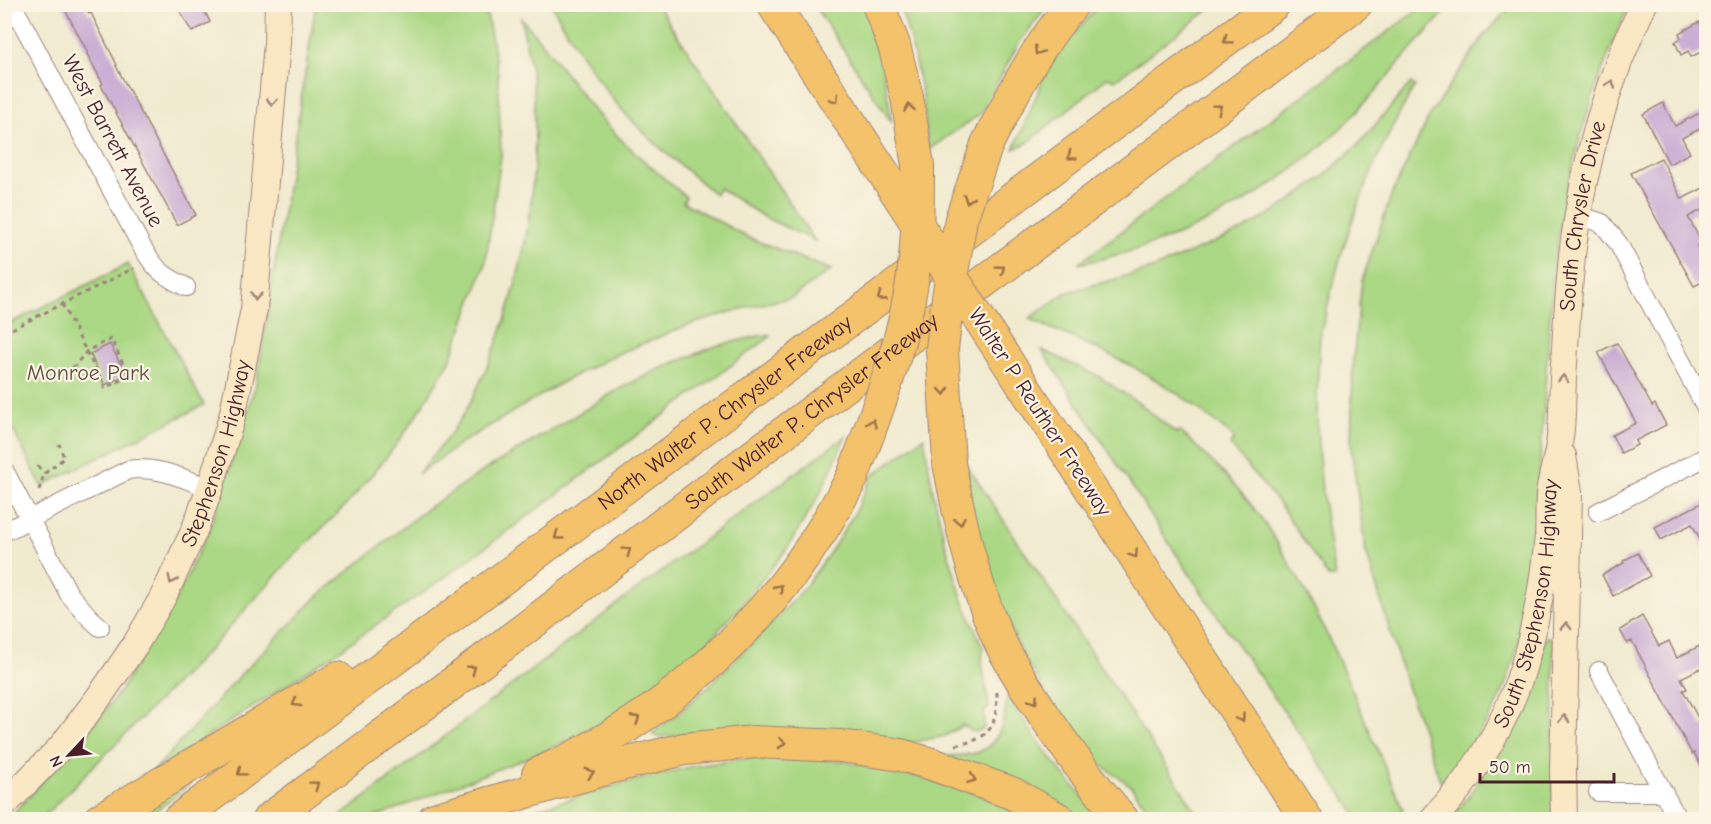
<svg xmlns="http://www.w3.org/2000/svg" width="1711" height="824" viewBox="0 0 1711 824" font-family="'Comic Neue',sans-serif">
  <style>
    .green { fill: #abd884; stroke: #7a7c58; stroke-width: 1.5 }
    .building { fill: #c9add4 }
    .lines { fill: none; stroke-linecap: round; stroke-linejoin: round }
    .minor-casing { stroke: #9d847d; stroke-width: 20 }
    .secondary-casing { stroke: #9d847d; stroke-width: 28 }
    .motorway-casing { stroke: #9d847d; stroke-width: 34 }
    .path { stroke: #9d847d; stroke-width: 3; stroke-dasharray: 4.5 4.5; stroke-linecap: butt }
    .minor { stroke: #fff; stroke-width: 18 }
    .secondary { stroke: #fae7c3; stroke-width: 26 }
    .motorway { stroke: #f3c26a; stroke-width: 32 }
    .motorway-bridge-casing { stroke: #9d847d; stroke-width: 34; stroke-linecap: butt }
    .motorway-bridge { stroke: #f3c26a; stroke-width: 32 }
    .oneway { stroke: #9e704a }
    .oneway2 { stroke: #a28377 }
    .labels { text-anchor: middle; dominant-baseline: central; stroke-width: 4.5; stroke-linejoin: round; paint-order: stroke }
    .street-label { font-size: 22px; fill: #4a1f2b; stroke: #fcf5e5 }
    .park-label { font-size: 22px; fill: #624d41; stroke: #fcf5e5 }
  </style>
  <rect width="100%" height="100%" fill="#fcf5e5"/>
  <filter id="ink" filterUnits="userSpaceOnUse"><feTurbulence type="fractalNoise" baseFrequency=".0167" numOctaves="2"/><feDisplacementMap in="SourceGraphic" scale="12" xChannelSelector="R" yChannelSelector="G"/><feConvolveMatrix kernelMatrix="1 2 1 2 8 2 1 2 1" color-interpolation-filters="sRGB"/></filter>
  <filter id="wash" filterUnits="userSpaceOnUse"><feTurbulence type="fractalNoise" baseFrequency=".008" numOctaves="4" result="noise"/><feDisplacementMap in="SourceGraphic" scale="24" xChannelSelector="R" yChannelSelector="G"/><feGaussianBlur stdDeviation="1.35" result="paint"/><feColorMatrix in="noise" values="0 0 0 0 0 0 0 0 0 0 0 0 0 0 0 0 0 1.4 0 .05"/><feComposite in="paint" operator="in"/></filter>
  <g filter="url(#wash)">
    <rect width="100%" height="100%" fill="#f0eacf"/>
    <path class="green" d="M316,5h169l13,68 3,83 -16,109 -35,96 -33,54 -27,38 -41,49 -63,62 -77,86 -168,169 -34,1 72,-77 41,-52 59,-98 32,-68 45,-141z
      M552,5h105l158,236 -51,-24 -45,-29 -4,6c-37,-31 -77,-62 -107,-101 -21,-27 -40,-58 -56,-88z
      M814,5h51c13,38 21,77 27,118z
      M900,5h148l-29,38 -39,71 -52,36 -5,-52 -12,-55z
      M1099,5h116l-100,75 -7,-3 -81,66 -13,6 32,-77 14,-22z
      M1424,5h28c-39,39 -72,84 -110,122 -72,71 -165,118 -264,137z
      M1512,5h117c-37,83 -66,174 -75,265 -7,73 -10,146 -16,218 -5,71 -9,139 -36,205 -14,33 -39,62 -61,90l-37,-106 -38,-125 -15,-104 2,-88 9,-79 29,-85 40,-83 52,-76z
      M521,18c31,34 55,74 87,108 24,26 51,48 78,71l-3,5 64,35 84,33 -40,28 -44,9 -61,19 -71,29 -54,28 -95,57 -48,34c15,-20 35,-40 47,-62 52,-95 75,-205 69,-313 -1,-27 -8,-54 -13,-81z
      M1411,83l4,3c-39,66 -67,136 -85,210 -3,14 -7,27 -10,40 -1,12 -1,25 -2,37 -4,69 5,136 17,204h-7l-48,-72 -50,-60 5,-7c-15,-12 -31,-25 -47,-37 -48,-35 -104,-59 -159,-82l36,-26 90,-25 90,-39 40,-24 39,-29 34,-31z
      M128,264l76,141 -162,81 -37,-71v-89z
      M763,335l8,1 -327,242 -110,76 -181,118 93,-103 73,-74 106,-85 63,-42 133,-80 45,-22 50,-20z
      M1042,350l56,26 42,28 36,29 4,-2c28,27 59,55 81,87 61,89 99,193 142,291l-9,10h-35l-145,-208z
      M846,436l-26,58 -34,56 -40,50 -39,43 -35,29 -61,45 -64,33 -177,69h-33l291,-223z
      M924,437l9,55 13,54 16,52 21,50 -1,14 7,46 -5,3v17c-10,6 -13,4 -21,-3l-18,11 -42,8 -216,-10 -29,3 -7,-3 25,-19 36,-32 64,-64 29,-32 26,-36 22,-35 19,-40z
      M961,456l240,363h-45l-26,-34 -39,-27 -65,-96 -29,-63 -19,-59z
      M1546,637l8,1 -1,181 -101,1 -1,-2c46,-54 76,-113 95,-181z
      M1007,694c28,46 60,87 96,125h-19l-22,-14 -122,-49c12,-1 30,1 41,-5 21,-10 25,-36 26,-57z
      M771,755l72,6 76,16 62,18 50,25h-531l120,-36 73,-18z
      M191,784l-46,35 -19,1 33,-22z"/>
    <g id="blocks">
      <path class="building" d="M62,4h22l5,10 2,-1 26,52 -1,1 80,149 -19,10 -76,-140 2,-1 -16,-30 1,-1z
        M192,4h9l9,18 -18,10 -12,-21z
        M1699,22l8,15v12l-16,8 -3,-6 -7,4 -6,-13 6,-4 -2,-5z
        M1663,103l12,23 32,-17v16l-25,13 8,15 -21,11 -26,-50z
        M1661,158l21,41 25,-13v21l-19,10 14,26 -5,3 10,19v15l-13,6 -63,-113z
        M1617,343l35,63 3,-2 11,21 -31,16 2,4 -16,8 -9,-18 24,-12 -38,-71z
        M110,344l16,31 -21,10 -15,-31z
        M1707,500v52l-15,-28 -31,16 -6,-13z
        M1638,553l12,23 -37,20 -11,-21 22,-12 -1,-2z
        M1642,616l17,30 10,-5 8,17 30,-16v23l-26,13 6,11 -4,1 20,37 4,-2v52l-13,-24 -2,1 -60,-113 -5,2 -7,-13z"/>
    </g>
  </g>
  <g filter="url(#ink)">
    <use href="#blocks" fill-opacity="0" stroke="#9d847d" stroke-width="1.5"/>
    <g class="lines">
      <defs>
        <path id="minor" d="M12,4l130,243c14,23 20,28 44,40
          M1578,215l24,8 16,20 88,165
          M4,470l65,124 21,24 10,9
          M1598,512l108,-55
          M4,532l124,-62c28,-5 56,9 82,18
          M1599,671l79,149
          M1598,792h66"/>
        <g id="secondary">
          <path d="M1563,456l6,36 -6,278 1,50"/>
          <path id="s1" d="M4,805l58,-59 40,-53 33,-48 28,-48 31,-66 16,-43 22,-71 22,-108 23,-266 1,-39"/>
          <path id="s2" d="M1432,820c81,-85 104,-170 116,-284 1,-13 0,-27 1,-41 2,-19 9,-38 11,-58 3,-19 2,-39 3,-58 3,-44 5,-88 10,-132 11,-84 34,-167 71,-243"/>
        </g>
        <g id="motorway">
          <path d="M773,4l30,46"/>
          <path d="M878,4l16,41 13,52 11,69"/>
          <path d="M987,144c25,-49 50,-98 86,-140"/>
          <path d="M949,463c11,58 23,114 46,168 10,24 24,46 38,67 27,43 57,83 90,122"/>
          <path d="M1102,506l205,314"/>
          <path d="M538,774c44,-20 91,-46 130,-76 59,-45 115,-104 154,-168 11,-17 20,-35 30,-52"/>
          <path d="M434,819l182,-53 68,-17 70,-7 87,4 60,9 31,9 82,30 46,26"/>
          <path d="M99,820l239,-142"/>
          <path id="s3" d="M178,820l1096,-816"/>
          <path id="s4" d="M268,820l193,-143 477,-361 418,-312"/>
        </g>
      </defs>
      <use href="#minor" class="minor-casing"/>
      <use href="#secondary" class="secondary-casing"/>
      <use href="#motorway" class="motorway-casing"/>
      <path class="path" d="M62,304l43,84 24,-12 -18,-37 -24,12 -16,19
        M4,333l130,-65
        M37,466l8,7
        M39,490l5,-16 20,-16 -5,-14
        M956,745c37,-6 41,-21 41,-56"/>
      <use href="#minor" class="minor"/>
      <use href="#secondary" class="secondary"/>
      <use href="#motorway" class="motorway"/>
      <defs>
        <path id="motorway-bridge" d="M803,50l299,456
          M949,463l-7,-114 6,-52 13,-78 26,-75
          M852,478c22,-59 45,-118 57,-179 9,-44 9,-89 9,-133"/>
      </defs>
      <use href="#motorway-bridge" class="motorway-bridge-casing"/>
      <use href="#motorway-bridge" class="motorway-bridge"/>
    </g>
    <defs><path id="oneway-chevron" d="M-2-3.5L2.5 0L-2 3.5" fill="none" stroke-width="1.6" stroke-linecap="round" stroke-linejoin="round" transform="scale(1.5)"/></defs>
    <g class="oneway">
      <use href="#oneway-chevron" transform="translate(1227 40) rotate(143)"/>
      <use href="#oneway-chevron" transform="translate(1038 51) rotate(123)"/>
      <use href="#oneway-chevron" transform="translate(835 99) rotate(57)"/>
      <use href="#oneway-chevron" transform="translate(909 108) rotate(-99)"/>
      <use href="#oneway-chevron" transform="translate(1218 108) rotate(-37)"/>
      <use href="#oneway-chevron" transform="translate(1071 156) rotate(143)"/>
      <use href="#oneway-chevron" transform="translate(968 199) rotate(109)"/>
      <use href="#oneway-chevron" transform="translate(1001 269) rotate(-37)"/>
      <use href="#oneway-chevron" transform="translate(881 297) rotate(144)"/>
      <use href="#oneway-chevron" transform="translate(944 391) rotate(87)"/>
      <use href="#oneway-chevron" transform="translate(872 423) rotate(-70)"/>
      <use href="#oneway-chevron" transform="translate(960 521) rotate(79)"/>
      <use href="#oneway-chevron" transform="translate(558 536) rotate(144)"/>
      <use href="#oneway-chevron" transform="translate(627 551) rotate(-37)"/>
      <use href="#oneway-chevron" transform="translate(1134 554) rotate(57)"/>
      <use href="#oneway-chevron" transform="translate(779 588) rotate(-51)"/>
      <use href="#oneway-chevron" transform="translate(472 669) rotate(-37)"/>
      <use href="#oneway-chevron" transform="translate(1034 700) rotate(57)"/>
      <use href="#oneway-chevron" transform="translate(296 703) rotate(150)"/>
      <use href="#oneway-chevron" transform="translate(1241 718) rotate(57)"/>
      <use href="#oneway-chevron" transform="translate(636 719) rotate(-33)"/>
      <use href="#oneway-chevron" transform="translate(782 743) rotate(3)"/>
      <use href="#oneway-chevron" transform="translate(241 772) rotate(143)"/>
      <use href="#oneway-chevron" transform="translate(590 773) rotate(-16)"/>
      <use href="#oneway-chevron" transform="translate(972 779) rotate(20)"/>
      <use href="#oneway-chevron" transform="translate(315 785) rotate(-37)"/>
    </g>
    <g class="oneway2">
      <use href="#oneway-chevron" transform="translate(1611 84) rotate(-70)"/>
      <use href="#oneway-chevron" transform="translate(272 102) rotate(95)"/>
      <use href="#oneway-chevron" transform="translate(256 296) rotate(95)"/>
      <use href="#oneway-chevron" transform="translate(1563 379) rotate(-87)"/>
      <use href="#oneway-chevron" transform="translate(172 580) rotate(116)"/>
      <use href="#oneway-chevron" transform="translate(1566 626) rotate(-89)"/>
      <use href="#oneway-chevron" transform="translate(1564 719) rotate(-89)"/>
    </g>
  </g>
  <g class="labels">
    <g class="street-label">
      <text transform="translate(113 141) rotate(62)">West Barrett Avenue</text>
      <text stroke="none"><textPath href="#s2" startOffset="636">South Chrysler Drive</textPath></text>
      <text stroke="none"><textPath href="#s4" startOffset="680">South Walter P. Chrysler Freeway</textPath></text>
      <text stroke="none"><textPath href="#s3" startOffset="682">North Walter P. Chrysler Freeway</textPath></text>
      <text transform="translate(1040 412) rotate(57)">Walter P Reuther Freeway</text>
      <text stroke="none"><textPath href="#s1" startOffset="417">Stephenson Highway</textPath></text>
      <text stroke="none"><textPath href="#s2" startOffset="243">South Stephenson Highway</textPath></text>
    </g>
    <g class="park-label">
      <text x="88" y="373">Monroe Park</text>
    </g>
  </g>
  <rect width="1711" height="824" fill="none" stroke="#fcf5e5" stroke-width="24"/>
  <g transform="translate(69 755) rotate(244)" stroke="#fcf5e5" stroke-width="4.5" paint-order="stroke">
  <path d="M0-4.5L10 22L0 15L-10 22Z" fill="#4a1f2b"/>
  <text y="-9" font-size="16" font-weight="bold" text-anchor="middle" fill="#4a1f2b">N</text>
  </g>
  <path d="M1480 773v9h134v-9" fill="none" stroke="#4a1f2b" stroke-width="3"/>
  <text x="1489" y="773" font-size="18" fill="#4a1f2b" stroke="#fcf5e5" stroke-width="4.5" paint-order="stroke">50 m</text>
</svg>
